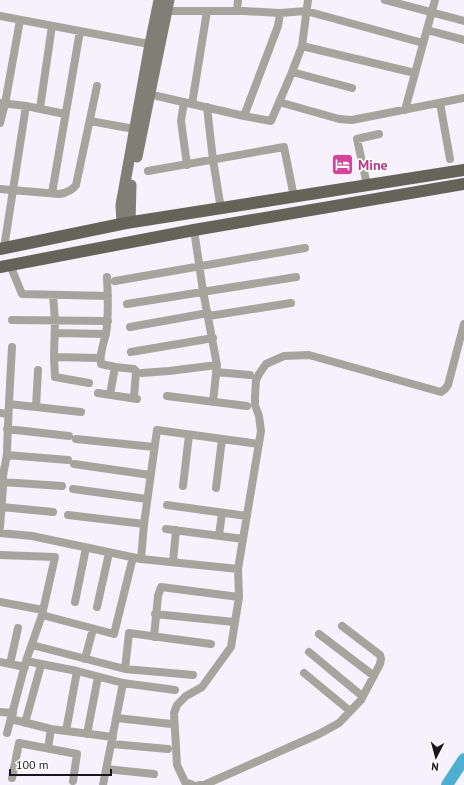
<svg xmlns="http://www.w3.org/2000/svg" width="464" height="785" viewBox="0 0 464 785" font-family="'PT Sans',sans-serif">
  <style>
    .lines { fill: none; stroke-linecap: round; stroke-linejoin: round }
    .river { stroke: #4db0d0; stroke-width: 12 }
    .street { stroke: #a5a59e; stroke-width: 8 }
    .secondary { stroke: #7f7f75; stroke-width: 11 }
    .primary { stroke: #646459; stroke-width: 12 }
    .labels { text-anchor: middle; dominant-baseline: central; stroke-width: 3.5; stroke-linejoin: round; paint-order: stroke }
    .hotel-label { font-size: 14px; font-weight: bold; fill: #b23c85; stroke: #fff; text-anchor: start }
  </style>
  <rect width="100%" height="100%" fill="#f6f1fd"/>
  <g class="lines">
    <path class="river" d="M447,785l17,-26"/>
    <path class="street" d="M385,0l79,21
      M168,11h75l37,2 26,-2 117,32
      M237,11l1,-11
      M0,16l154,29
      M427,30l37,10
      M302,46l113,27
      M292,72l60,16
      M157,96l87,20 27,5 21,-49 10,-26 6,-46
      M184,102l-3,19 6,44
      M279,102l60,17 13,1 112,-22
      M1,103l25,3 39,8
      M440,103l10,56
      M192,104l15,-93
      M207,107l6,53 8,49
      M40,108l12,-82
      M405,110l30,-110
      M244,116l34,-90 2,-13
      M90,121l44,8
      M0,123l5,-19 15,-84
      M148,171l136,-24 10,50
      M367,185l-10,-46 22,-5
      M0,189l59,5c7,-1 13,-3 17,-9l21,-99
      M52,193l28,-162
      M194,230l9,61 14,74 -4,37
      M4,248l22,-142
      M10,265l12,29 86,2
      M107,277c1,19 2,38 -1,56 -2,11 -7,20 -5,31l14,3 -5,28
      M115,281l190,-33
      M53,295l2,26 -1,36 1,20 34,6
      M127,304l169,-27
      M209,316l82,-13
      M12,320l96,1
      M130,327l78,-14
      M55,333l51,1
      M131,352l82,-14
      M54,357l46,1
      M115,367l19,2 2,2 -2,27
      M216,372l34,3
      M142,373l27,-2 48,-6
      M98,393l39,6
      M167,396l80,10
      M9,404l72,8
      M36,407l2,-37
      M0,413l8,1
      M7,429l62,7
      M76,439l78,8
      M7,455l61,5
      M74,464l76,11
      M2,482l60,4
      M183,486l6,-51
      M216,488l6,-49
      M73,489l74,10
      M167,505l80,11
      M2,507l51,5
      M68,515l76,9
      M0,527l3,-40c-2,-11 3,-22 4,-34 1,-35 3,-70 5,-106
      M166,529l77,10
      M0,533l32,3 109,23 97,10
      M219,536l3,-23
      M0,555l55,2 -13,58 -16,46 -19,72
      M141,559l3,-35 13,-94 102,14
      M173,562l3,-32
      M0,602l43,8
      M75,602l11,-54
      M97,607l12,-54
      M155,614l79,8
      M42,615l72,19 19,-77
      M319,634l55,42
      M154,637l4,-41 3,-9 78,10
      M32,645l93,24 68,6
      M309,652l53,44
      M85,659l8,-30
      M26,661l51,10 46,12 52,7
      M0,662l25,5
      M10,664l8,-36
      M125,669l4,-36 82,11
      M304,673l46,38
      M0,712l13,1
      M117,718l54,6
      M11,719l40,10 62,8
      M25,723l16,-58
      M66,731l11,-60
      M87,734l11,-57
      M112,744l56,5
      M48,748l3,-19
      M106,769l48,5
      M12,778l7,-35 58,11 -4,27
      M103,785l20,-102
      M193,785l-8,-3 -8,-17 -3,-52 3,-8 9,-9 16,-9 29,-40 8,-50 -1,-28 23,-138 -2,-15 -4,-11v-9l1,-16 3,-6 7,-10 18,-8 25,-1 132,37 4,-3 3,-4 16,-61
      M199,785h5l115,-51 20,-11 22,-23 19,-36 1,-5 -1,-4 -38,-29"/>
    <path class="secondary" d="M137,157l32,-157
      M130,222l1,-37
      M122,224l-1,-19 29,-161 9,-44"/>
    <path class="primary" d="M0,249l126,-26 338,-53
      M0,267l194,-37 270,-46"/>
  </g>
  <defs>
    <symbol id="hotel-square" viewBox="-11 -11 22 22"><rect x="-9" y="-9" width="18" height="18" rx="4" fill="#d1479c" stroke="#fff"/><path d="M-6-4.5h1.5V1H6V5H4.5V3h-9V5H-6ZM-4 0a1.8 1.8 0 1 1 3.6 0ZM.5 0V-2.5h3Q6-2.5 6 0Z" fill="#fff"/></symbol>
  </defs>
  <g fill-rule="evenodd">
    <use href="#hotel-square" x="330" y="152" width="25" height="25"/>
  </g>
  <g class="labels">
    <g class="hotel-label">
      <text x="358" y="165">Mine</text>
    </g>
  </g>
  <g transform="translate(436 757) rotate(186)" stroke="#ffffff" stroke-width="3" paint-order="stroke">
  <path d="M0-3L7 15L0 10L-7 15Z" fill="#18161b"/>
  <text y="-6" font-size="11" font-weight="bold" text-anchor="middle" fill="#18161b">N</text>
  </g>
  <path d="M10 769v6h101v-6" fill="none" stroke="#18161b" stroke-width="2"/>
  <text x="16" y="769" font-size="12" fill="#18161b" stroke="#ffffff" stroke-width="3" paint-order="stroke">100 m</text>
</svg>
